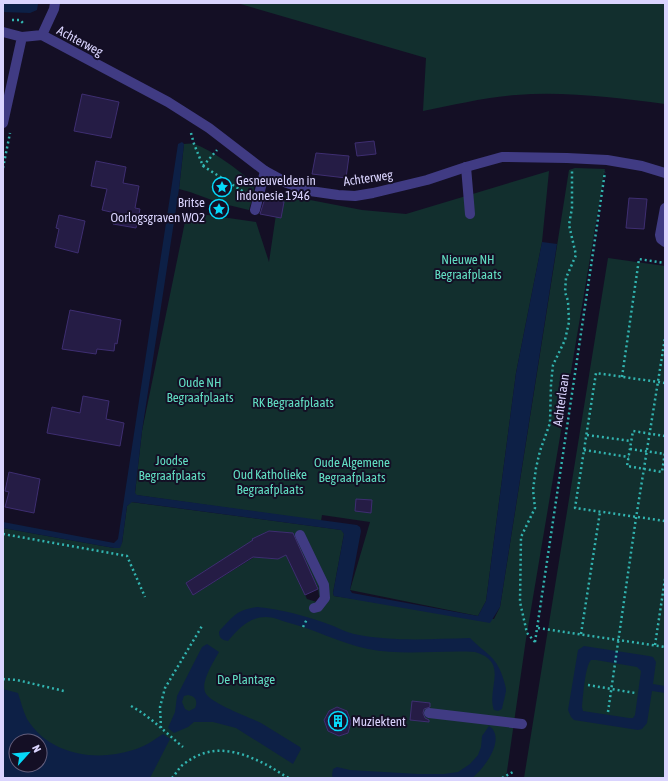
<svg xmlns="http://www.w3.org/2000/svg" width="668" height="781" viewBox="0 0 668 781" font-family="'Asap Condensed',sans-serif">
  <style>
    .green { fill: #122f2e; fill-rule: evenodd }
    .water { fill: #0d2046; fill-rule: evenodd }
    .building { fill: #251c45; stroke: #3e2e71 }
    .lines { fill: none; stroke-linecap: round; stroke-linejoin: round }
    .path { stroke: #32b4b0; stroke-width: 2.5; stroke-dasharray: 2 3; stroke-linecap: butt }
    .service { stroke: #403b83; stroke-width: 10 }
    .minor { stroke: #403b83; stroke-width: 10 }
    .labels { text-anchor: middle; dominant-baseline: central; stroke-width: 4; stroke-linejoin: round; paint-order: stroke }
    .street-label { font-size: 13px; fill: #dad4fe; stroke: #140f25 }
    .poi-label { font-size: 13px; fill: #dad4fe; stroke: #140f25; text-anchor: start }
    .park-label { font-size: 13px; fill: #61ddc2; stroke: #140f25 }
  </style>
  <rect width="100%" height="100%" fill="#140f25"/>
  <path class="green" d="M237,3h428v101c-49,-6 -99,-13 -149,-9 -31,2 -62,10 -93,16l3,-53z
    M184,144c3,0 7,-1 10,0 18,6 45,26 59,39 3,7 -2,19 -4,27l-29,-7 -30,-11 -11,-3z
    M575,168l30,1 -79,470 -20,139h-503v-250l111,20 8,-5 5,-37 4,-4 211,28 2,4 -11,59 1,3 160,23 6,-12 69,-437zM268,531l24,2 26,55 2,15 -13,-4 -21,-44 -9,4 -13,-1 -3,-5 -68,42 -7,-12zM16,741h24v24h-24z
    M549,171l-7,71 -26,131 -30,228 -8,15 -128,-26 20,-68 -48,-7 -1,6 -185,-26 -1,-2 7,-62 45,-219 69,10 13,40 10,-68 83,16 44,4z
    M608,258l57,8v512h-141z"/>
  <path class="water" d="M3,3h1l34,1 -1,6 -7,3 -27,-1z
    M182,142l2,2 -5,45 -37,242 -7,62 2,2 220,30 3,2 1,4 -11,59 2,3 126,23 8,-15 30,-228 26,-131 15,2 -57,363 -10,16 -156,-27 -1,-3 11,-59 -3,-4 -209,-28 -5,4 -5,37 -2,5h-6l-111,-20v-6l111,21 4,-4 60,-395z
    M257,607c24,2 49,9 71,17 9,3 17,8 26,10 39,8 77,5 116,4 17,17 27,18 34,43 1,4 2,6 2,10 -1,6 -3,12 -4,18l-4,2 -4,-1c-8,-21 16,-48 -19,-58 -36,-2 -71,4 -107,-3 -28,-6 -54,-20 -82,-27 -6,-2 -13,-5 -20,-5 -17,0 -28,12 -38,24 -5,-1 -9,-2 -9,-9l1,-2c15,-15 16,-20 37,-23z
    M207,644l12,8c-5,9 -18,29 -14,40 4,11 44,25 56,31 13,8 26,16 39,24l1,2 -8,15 -57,-36 -23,-6h-19l-6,5 -14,6 -6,-5 7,-16 2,-16 25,-49zM188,695c8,1 10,7 7,13l-6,3 -4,-2 -3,-7 2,-6z
    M584,646l65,10 4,1 3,5 -3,22 12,2v7l-13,-2 -5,32 -5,6 -4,1 -64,-10 -3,-3 -3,-7 10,-60zM591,660h5l41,7 4,4 -6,44 -2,3h-4l-46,-7 -1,-4c1,-10 3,-41 9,-47z
    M3,689l15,4c3,9 5,18 9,26 22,36 69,43 106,31 11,-3 21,-10 30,-16l7,5 -20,39h-147zM16,741h24v24h-24z
    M489,726c18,12 -5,43 -17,52h-139l-1,-3 1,-6 4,-2 13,3 68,4h26l14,-2 12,-8 8,-9 3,-8 1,-11z"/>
  <path class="building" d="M82,94l37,8 -8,36 -37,-7z
    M374,141l2,13 -19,2 -2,-13z
    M316,153l33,3 -3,22 -34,-4z
    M96,161l30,6 -3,16 16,3 -4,22 5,1 -4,19 -23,-4 2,-11 -13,-3 5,-21 -16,-3z
    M265,198l19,4 -3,16 -21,-4z
    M629,198l18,1 -3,30 -18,-1z
    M59,215l26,6 -7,32 -23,-6 4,-18 -3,-1z
    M70,310l51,10 -4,24 -2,-1 -1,8 -17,-2 -1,5 -34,-5z
    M83,396l26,5 -3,18 18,4 -4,23 -73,-13 5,-26 28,6z
    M9,472l31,7 -6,34 -29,-6 4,-15 -4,-1z
    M356,499l16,1 -1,13 -16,-2z
    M269,531l24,2 25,56 -13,6 -19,-40 -8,4 -25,-2 -60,38 -7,-12 67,-43 -1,-1z
    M412,701l18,2v4l-6,2 -1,4 2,5 4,2v2l-19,-2z
    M337,707l10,4 4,11 -3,11 -9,3 -11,-5 -4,-11 5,-9z"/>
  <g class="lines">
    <path class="path" d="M12,20h8l3,3
      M191,133l3,11 9,22 44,28
      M203,166l14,-16
      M3,168l7,-35
      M622,377l17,-118 26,4
      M665,383l-69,-10 -21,135 90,13
      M587,435l44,6
      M665,436l-32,-5 -6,35 35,6 3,-20
      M630,449l35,5
      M584,450l45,7
      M3,534l124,22 18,41
      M303,627l4,-8
      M538,628l127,19
      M581,634l19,-122
      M535,642l-8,-9 -7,-31 1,-65 14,-29 -2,-18 3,-22 4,-17 10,-28 1,-39 2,-19 12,-25 4,-18 -1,-21 -3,-9 1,-14 10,-23 -7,-30 3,-17v-38
      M535,642l70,-470
      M655,645l10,-66
      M3,679l14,1 47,11
      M588,685l47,8
      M131,706c20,11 35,27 52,41
      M608,712l28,-194 29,-180
      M161,728l-1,-21 5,-19 37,-62
      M172,778c4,-4 7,-11 12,-14 27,-21 53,-14 81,0 8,4 16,10 24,14
      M502,778l11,-6"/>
    <path class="service" d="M466,167l4,47
      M665,208l-5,27 1,4 4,3
      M255,210l10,-39
      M300,535l24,50 1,13 -7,9 -4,1
      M429,713l93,11"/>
    <path class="minor" d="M3,32l19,5 20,-2 126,67 41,26 56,43 22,12 23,8 28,4 17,1 18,-3 54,-13 39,-13 36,-10 65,1 40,2 35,6 23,7
      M42,35l12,-26 1,-6
      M3,123l19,-86"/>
  </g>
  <defs>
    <symbol id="sight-ring" viewBox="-11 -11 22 22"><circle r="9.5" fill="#140f25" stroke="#06d8f8" stroke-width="1.5"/><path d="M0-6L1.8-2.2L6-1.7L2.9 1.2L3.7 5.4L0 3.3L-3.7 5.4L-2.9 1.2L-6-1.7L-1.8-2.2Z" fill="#06d8f8"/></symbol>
    <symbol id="building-ring" viewBox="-11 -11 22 22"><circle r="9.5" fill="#140f25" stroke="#06d8f8" stroke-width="1.5"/><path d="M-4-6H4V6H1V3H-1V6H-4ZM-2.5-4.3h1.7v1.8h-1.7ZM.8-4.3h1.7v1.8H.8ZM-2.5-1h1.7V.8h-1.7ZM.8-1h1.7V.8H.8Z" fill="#06d8f8"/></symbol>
  </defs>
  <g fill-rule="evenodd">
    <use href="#sight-ring" x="211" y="176" width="22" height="22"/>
    <use href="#sight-ring" x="208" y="198" width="22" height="22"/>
    <use href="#building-ring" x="327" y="710" width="22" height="22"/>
  </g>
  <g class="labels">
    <g class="street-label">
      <text transform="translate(80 41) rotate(28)">Achterweg</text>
      <text transform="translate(368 178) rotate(-8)">Achterweg</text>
      <text transform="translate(561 400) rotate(-82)">Achterlaan</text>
    </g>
    <g class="poi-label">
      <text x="236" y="180">Gesneuvelden in<tspan x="236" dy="15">Indonesie 1946</tspan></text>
      <text x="205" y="202" text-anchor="end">Britse<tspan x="205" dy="15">Oorlogsgraven WO2</tspan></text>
      <text x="352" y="721">Muziektent</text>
    </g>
    <g class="park-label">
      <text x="468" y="259">Nieuwe NH<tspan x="468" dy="15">Begraafplaats</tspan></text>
      <text x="200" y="382">Oude NH<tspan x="200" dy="15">Begraafplaats</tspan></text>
      <text x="293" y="402">RK Begraafplaats</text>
      <text x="172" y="460">Joodse<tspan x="172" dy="15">Begraafplaats</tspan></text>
      <text x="352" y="462">Oude Algemene<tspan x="352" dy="15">Begraafplaats</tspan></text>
      <text x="270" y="474">Oud Katholieke<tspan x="270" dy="15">Begraafplaats</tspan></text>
      <text x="246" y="679">De Plantage</text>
    </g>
  </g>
  <rect width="668" height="781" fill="none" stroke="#dad4fe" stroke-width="8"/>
  <g transform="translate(28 753) rotate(63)"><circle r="19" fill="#140f25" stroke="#635e7c"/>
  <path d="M0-3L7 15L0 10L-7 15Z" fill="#06d8f8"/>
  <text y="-6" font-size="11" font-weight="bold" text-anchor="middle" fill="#dad4fe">N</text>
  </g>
</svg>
